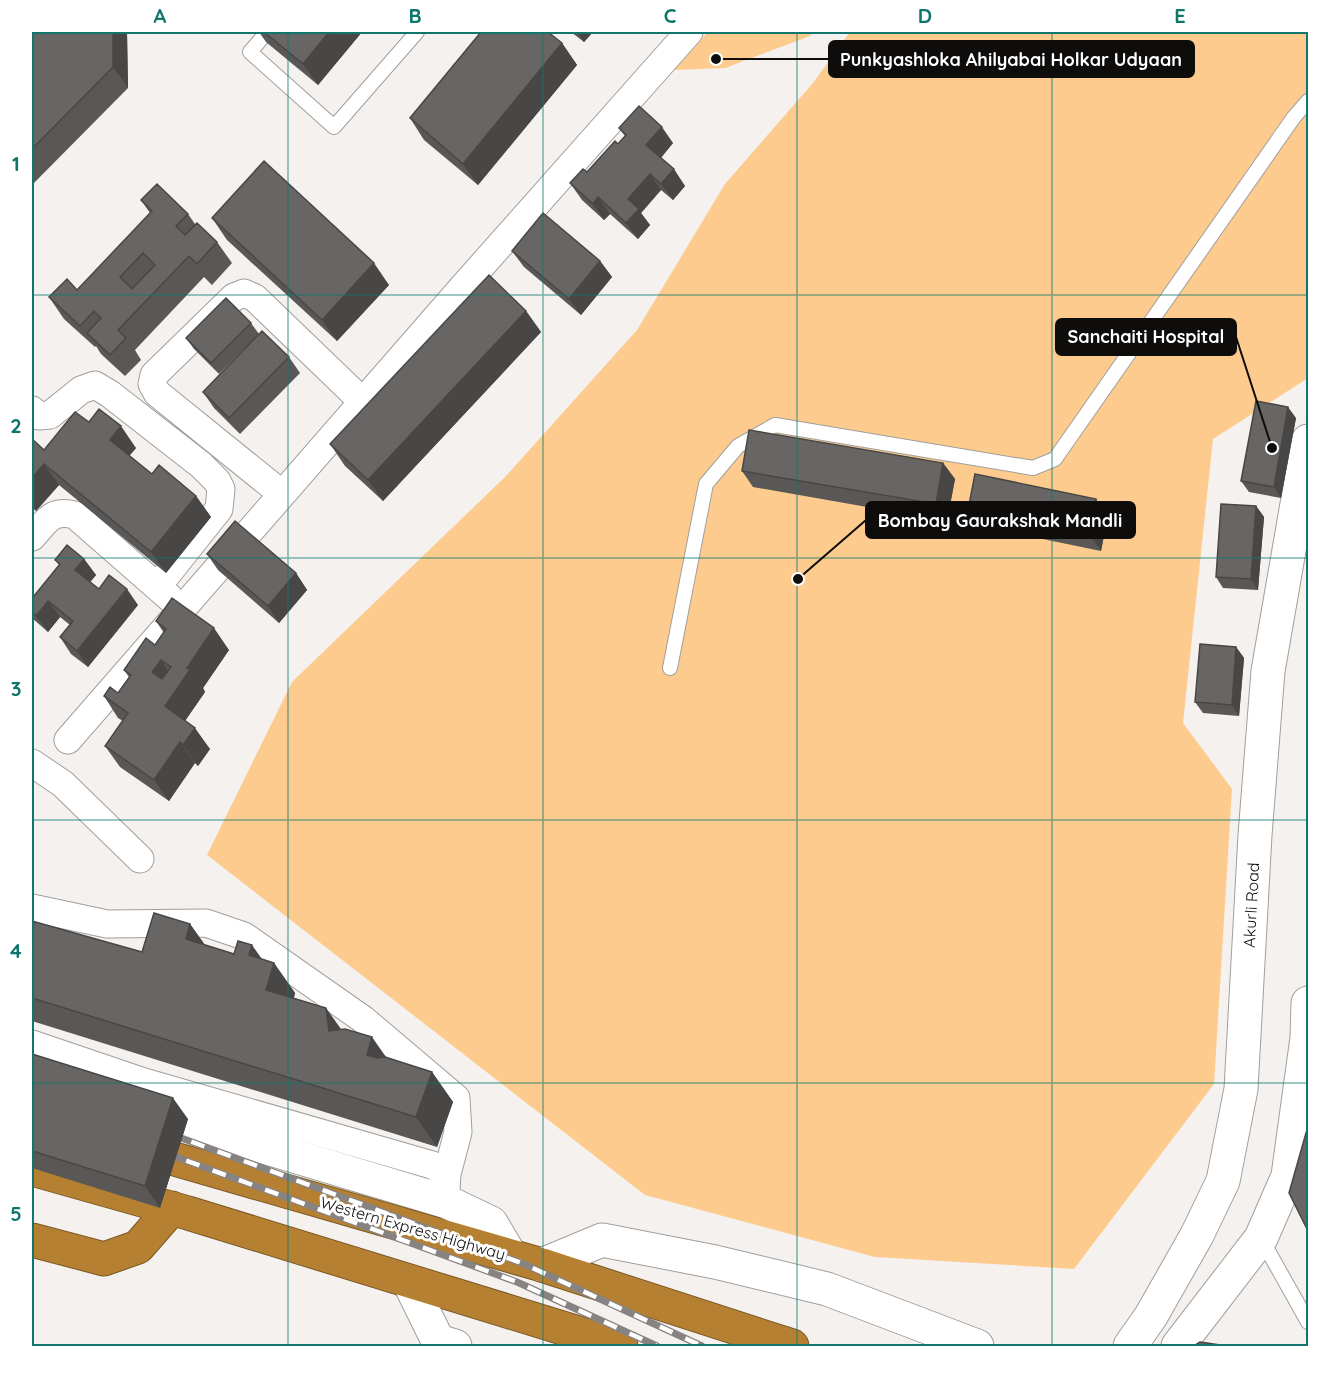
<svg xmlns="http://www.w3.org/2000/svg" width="1340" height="1378" viewBox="0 0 1340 1378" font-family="Quicksand,sans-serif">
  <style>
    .green { fill: #fccb8d }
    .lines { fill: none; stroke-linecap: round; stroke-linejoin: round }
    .lane-casing { stroke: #a19f9c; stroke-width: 16 }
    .street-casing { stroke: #a19f9c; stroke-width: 29 }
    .secondary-casing { stroke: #a19f9c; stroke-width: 35 }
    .highway-casing { stroke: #7b5825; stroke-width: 35 }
    .lane { stroke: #fff; stroke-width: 14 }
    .street { stroke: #fff; stroke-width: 27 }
    .secondary { stroke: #fff; stroke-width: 33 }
    .highway { stroke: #b68033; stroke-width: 33 }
    .rail-casing { stroke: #868382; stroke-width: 7 }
    .rail { stroke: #fff; stroke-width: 4.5; stroke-dasharray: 14; stroke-linecap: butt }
    .wall { fill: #595856 }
    .shaded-wall { fill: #494746 }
    .building { fill: #686664; stroke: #494746; stroke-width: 1.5; fill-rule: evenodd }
    .grid { fill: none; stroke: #0f766e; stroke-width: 1.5; stroke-opacity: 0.55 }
    .labels { text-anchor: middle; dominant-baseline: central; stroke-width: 6; stroke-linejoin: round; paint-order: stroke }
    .street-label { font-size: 16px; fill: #0e0d0c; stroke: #fff }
    .leader { fill: none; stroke: #0e0d0c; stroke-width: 2 }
    .callout-dot { fill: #0e0d0c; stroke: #fff; stroke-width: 2 }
    .callout { fill: #0e0d0c; stroke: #0e0d0c; stroke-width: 2 }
    .callout-label { font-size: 18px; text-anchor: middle; font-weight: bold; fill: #fff }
    .neatline { fill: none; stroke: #0f766e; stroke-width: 2 }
    .grid-label { font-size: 20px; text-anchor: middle; font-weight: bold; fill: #0f766e }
  </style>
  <rect width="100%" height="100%" fill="#f4f1ef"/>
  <path class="green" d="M708,32h105l-3,4 -85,32 -51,2z
    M850,32h458v346l-95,61 -30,284 49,66 -18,295 -140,185 -199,-12 -230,-62 -438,-340 85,-173 213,-205 132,-147 88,-146 88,-101z"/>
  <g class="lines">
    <defs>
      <path id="lane" d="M267,32l-17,20 84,75 83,-95
        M670,668l36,-184 32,-38 37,-21 258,43 22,-9 239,-342 14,-16
        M1262,1240l46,82"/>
      <path id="street" d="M32,410l7,6 11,-1 31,-25 14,-5 15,9 91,71 16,16 4,8 -2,20 -62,78
        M282,494l-125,-101 -5,-9 2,-9 80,-78 10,-4 11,5 107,103
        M32,537c15,-16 19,-28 43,-22l95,83
        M68,740l393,-451 228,-257
        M32,763l31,21 77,75
        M32,908l75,16 99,-1 38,13 120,84 92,78 2,34 -11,42
        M32,1044l112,38
        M136,1108l8,-26 288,83 15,9 -1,16"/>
      <path id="secondary" d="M144,1111l303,91 44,21 19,32
        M542,1265l60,-25 113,22 112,27 150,57
        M409,1282l29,59 17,5
        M1130,1346l21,-30 46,-81 26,-54 18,-92 14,-254 13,-164 40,-230
        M1178,1346l83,-108 27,-62 19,-138 1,-35"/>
      <path id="highway" d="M133,1147l409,118 250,81
        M32,1169l156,44 433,133
        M32,1240l72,19 34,-12 34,-39"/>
    </defs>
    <use href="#lane" class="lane-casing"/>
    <use href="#street" class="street-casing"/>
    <use href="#secondary" class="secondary-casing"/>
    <use href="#highway" class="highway-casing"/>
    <use href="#lane" class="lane"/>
    <use href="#street" class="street"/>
    <use href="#secondary" class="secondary"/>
    <use href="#highway" class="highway"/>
    <defs>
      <path id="rail" d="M165,1132l359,132 178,82
        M160,1151l357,131 140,64"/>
    </defs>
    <use href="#rail" class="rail-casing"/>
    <use href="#rail" class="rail"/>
  </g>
  <path class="wall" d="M32,32h95l1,56 -96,97z
    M259,32h103l-44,53 -52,-43z
    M571,32h22l-9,10z
    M562,43l15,22 -99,120 -54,-45 -14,-22z
    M619,128l54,15 -12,15 24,28 -12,14 -12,-10 -20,23 9,12 -12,14 -28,-25 -6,6 -22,-20 -12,-17 17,-11 31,-28 7,-8z
    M141,200l47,14 7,10 22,18 15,21 -20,22 -8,-8 -69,73 6,10 -16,16 -24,-22 -5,-8 -1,1 -31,-28 -15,-22 28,-7 73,-77z
    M212,218l177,67 -52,56 -110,-101z
    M512,251l88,10 12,16 -31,38 -57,-48z
    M526,311l15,21 -158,169 -38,-35 -15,-22z
    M251,323l8,11 -40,40 -25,-25 -8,-11z
    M289,357l11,16 -60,61 -26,-26 -11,-16z
    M1296,418l-15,80 -32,-6 -8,-11z
    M89,422l47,26 -7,8 23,18 44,22 15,21 -45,56 -107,-88 -23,26 -4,-4v-68l12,11z
    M943,463l12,16 -8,42 -194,-34 -11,-16z
    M1256,506l8,11 -6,73 -35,-2 -7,-11z
    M968,510l140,5 -7,36 -121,-25z
    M207,554l89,19 11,17 -28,33 -61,-53z
    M84,559l12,16 -6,7 9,7 39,16 -50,62 -17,-13 -11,-17 10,-12 -10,-8 -12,15 -16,-14v-24l2,2 25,-31 -4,-5z
    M156,621l73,29 -26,38 2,4 -20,29 25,28 -12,17 -3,-3 -26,38 -49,-34 -15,-21 18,-25 -5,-3 -14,-22 14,-3 11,-16 -5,-7 31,-25 9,-12z
    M1236,647l8,11 -5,58 -36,-3 -8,-11z
    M32,921l110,31 48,-28 15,21 29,9 28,5 12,4 21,30 -1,5 32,10 15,21 45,28 46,15 21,30 -16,45 -405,-126z
    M32,1054l156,65 -28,89 -128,-40z"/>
  <path class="shaded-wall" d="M113,32h14l1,56 -15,-21z
    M329,32h33l-44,53 -15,-21z
    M577,32h16l-9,10z
    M562,43l15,22 -99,120 -15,-21z
    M662,127l11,16 -15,18 -12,-16z
    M674,169l11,17 -12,14 -12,-16z
    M650,174l11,16 -20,23 9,12 -12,14 -12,-16 2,-24z
    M598,197l12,17 -6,6 -11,-16z
    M600,261l12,16 -31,38 -12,-16z
    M374,263l15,22 -52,56 -15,-21z
    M526,311l15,21 -158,169 -15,-21z
    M1288,407l8,11 -15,80 -7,-11z
    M121,426l15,22 -11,13 -15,-21z
    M943,463l12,16 -8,42 -11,-17z
    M44,464l15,21 -23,26 -4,-6v-27z
    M196,496l15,21 -45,56 -15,-21z
    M1096,499l12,16 -7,36 -12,-17z
    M1256,506l8,11 -6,73 -7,-11z
    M84,559l12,16 -9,11 -12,-16z
    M296,573l11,17 -28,33 -11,-17z
    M127,589l11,16 -50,62 -11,-16z
    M48,601l12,16 -12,15 -12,-16z
    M214,628l15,22 -26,38 2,4 -25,36 -15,-22 22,-38z
    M1236,647l8,11 -5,58 -7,-11z
    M161,660l14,21 -8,12 -15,-21z
    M195,728l15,21 -12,17 -15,-21z
    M180,742l15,21 -26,38 -15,-21z
    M190,924l22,31 -26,-16z
    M252,945l19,27 3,-9 21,30 -8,27 -21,-30 -17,-35z
    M326,1008l21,31 -18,-8z
    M372,1037l21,30 -26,-12z
    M432,1072l21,30 -16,45 -21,-30z
    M173,1098l15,21 -28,89 -15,-22z"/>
  <path class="building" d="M32,32h81v35l-81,82z
    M264,32h65l-26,32z
    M481,32h67l14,11 -99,121 -53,-46z
    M639,106l23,21 -16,18 28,24 -13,15 -11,-10 -22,25 11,10 -13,14 -28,-26 -5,7 -23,-21 13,-14 4,3 28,-31 3,3 8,-9 -7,-7z
    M264,161l110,102 -52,57 -110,-102z
    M157,184l31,30 -12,12 9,9 12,-12 20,19 -20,22 -8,-8 -71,74 8,8 -16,17 -23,-22 14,-15 -7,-7 -14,15 -31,-29 18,-18 10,11 75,-79 -11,-11zM143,253l12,12 -23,24 -12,-12z
    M543,213l57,48 -31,38 -57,-48z
    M489,275l37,36 -158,169 -38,-36z
    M226,298l25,25 -40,40 -25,-25z
    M262,331l27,26 -60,61 -26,-26z
    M1256,401l32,6 -14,80 -33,-6z
    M99,409l22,17 -11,14 42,34 7,-9 37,31 -45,56 -107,-88 -12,14v-39l12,11 31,-38 14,10z
    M749,430l194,33 -7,41 -194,-33z
    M975,474l121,25 -7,35 -121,-24z
    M1221,504l35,2 -5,73 -35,-2z
    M235,521l61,52 -28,33 -61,-52z
    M67,545l17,14 -9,11 24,19 10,-14 18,14 -50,62 -17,-14 13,-16 -25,-20 -12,15 -4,-4v-18l2,2 26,-32 -5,-4z
    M172,598l42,30 -27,40 3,2 -25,36 30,22 -12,17 -3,-3 -26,38 -49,-34 23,-33 -24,-17 6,-9 8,6 13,-18 -7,-5 22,-32 9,7 11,-16 -10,-8zM161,660l10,7 -9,12 -10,-7z
    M1200,644l36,3 -4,58 -37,-3z
    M154,913l36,11 -4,15 48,15 4,-13 14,4 -3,10 25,8 -8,27 60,18 3,23 16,-2 27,8 -5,18 10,3 8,-1 47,15 -16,45 -384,-119v-77l110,31z
    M32,1054l141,44 -28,88 -113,-35z
    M1308,1126v105l-19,-38z
    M1200,1342l27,4 2,1h-37z"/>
  <path class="grid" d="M288,32v1314M543,32v1314M797,32v1314M1052,32v1314M32,295h1276M32,558h1276M32,820h1276M32,1083h1276"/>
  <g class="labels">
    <g class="street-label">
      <text transform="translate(1251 905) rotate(-87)">Akurli Road</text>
      <text transform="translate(413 1228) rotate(16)">Western Express Highway</text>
    </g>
  </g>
  <path class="leader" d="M716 59L829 59M1272 448L1236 337M798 579L866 520"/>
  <g class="callout-dot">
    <circle cx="716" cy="59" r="6"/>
    <circle cx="1272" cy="448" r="6"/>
    <circle cx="798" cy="579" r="6"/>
  </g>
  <g class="callout">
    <rect x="829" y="41" width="365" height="36" rx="6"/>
    <rect x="1056" y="319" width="180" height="36" rx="6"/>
    <rect x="866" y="502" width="269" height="36" rx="6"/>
  </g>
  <g class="callout-label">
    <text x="1011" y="66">Punkyashloka Ahilyabai Holkar Udyaan</text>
    <text x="1146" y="343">Sanchaiti Hospital</text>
    <text x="1000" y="527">Bombay Gaurakshak Mandli</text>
  </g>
  <rect width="1340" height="1378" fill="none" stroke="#ffffff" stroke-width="66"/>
  <rect x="33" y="33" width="1274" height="1312" class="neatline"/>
  <g class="grid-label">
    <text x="160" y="23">A</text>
    <text x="415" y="23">B</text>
    <text x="670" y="23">C</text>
    <text x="925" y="23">D</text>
    <text x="1180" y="23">E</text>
    <text x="16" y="171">1</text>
    <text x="16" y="433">2</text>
    <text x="16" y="696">3</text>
    <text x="16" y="958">4</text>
    <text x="16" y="1221">5</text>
  </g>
</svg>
